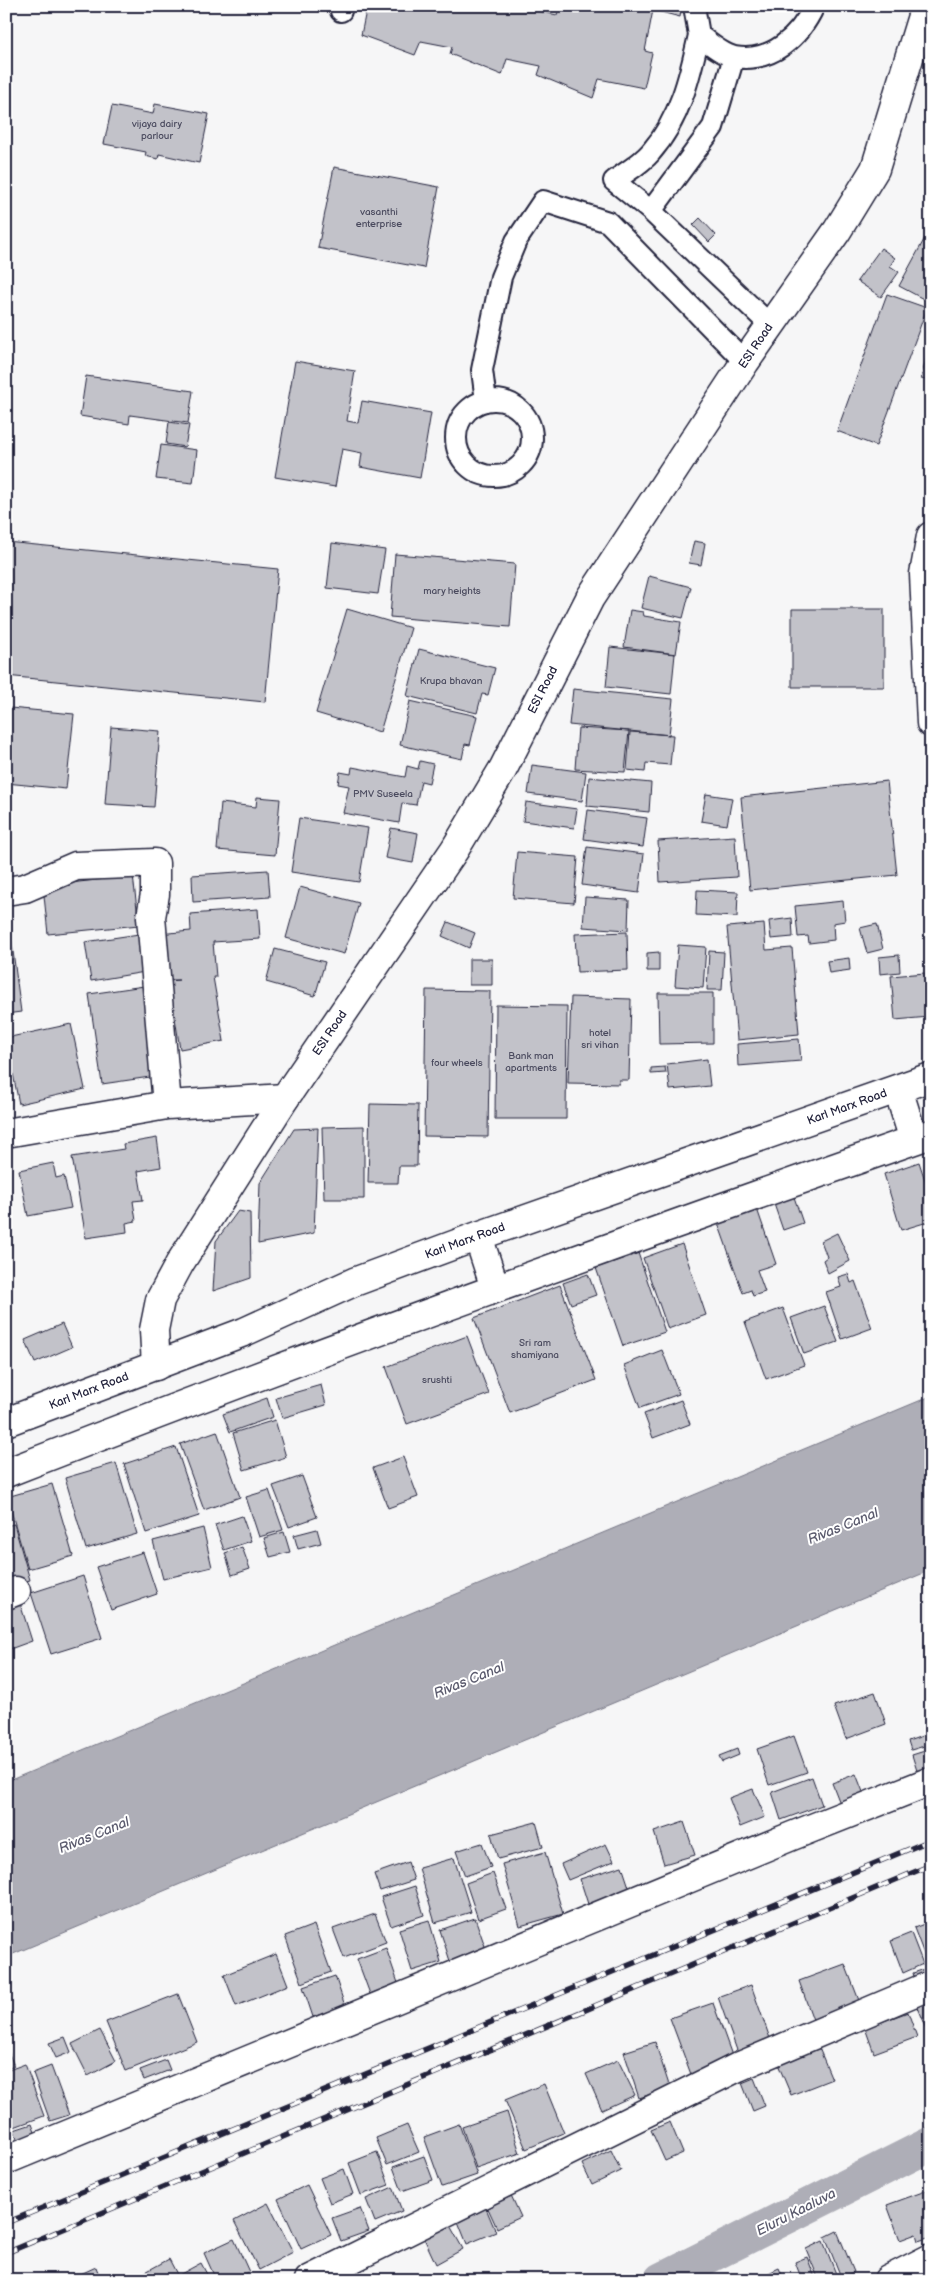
<svg xmlns="http://www.w3.org/2000/svg" width="937" height="2286" viewBox="0 0 937 2286" font-family="'Balsamiq Sans',sans-serif">
  <style>
    .water { fill: #aeaeb7; stroke: #767685 }
    .lines { fill: none; stroke-linecap: round; stroke-linejoin: round }
    .canal { stroke: #aeaeb7; stroke-width: 35 }
    .building { fill: #c2c2c9; stroke: #22223b }
    .service-casing { stroke: #22223b; stroke-width: 24 }
    .minor-casing { stroke: #22223b; stroke-width: 31 }
    .tertiary-casing { stroke: #22223b; stroke-width: 31 }
    .secondary-casing { stroke: #22223b; stroke-width: 31 }
    .service { stroke: #fff; stroke-width: 20 }
    .minor { stroke: #fff; stroke-width: 28 }
    .tertiary { stroke: #fff; stroke-width: 28 }
    .secondary { stroke: #fff; stroke-width: 28 }
    .rail-casing { stroke: #22223b; stroke-width: 5.5 }
    .rail { stroke: #fff; stroke-width: 4; stroke-dasharray: 11; stroke-linecap: butt }
    .labels { text-anchor: middle; dominant-baseline: central; stroke-width: 4; stroke-linejoin: round; paint-order: stroke }
    .number-label { font-size: 10px; fill: #4a4a5e }
    .street-label { font-size: 12px; fill: #22223b; stroke: #fff }
    .water-label { font-size: 14px; font-style: italic; fill: #5a5a6d; stroke: #fff }
  </style>
  <rect width="100%" height="100%" fill="#f6f6f7"/>
  <filter id="ink" filterUnits="userSpaceOnUse"><feTurbulence type="fractalNoise" baseFrequency=".02" numOctaves="2"/><feDisplacementMap in="SourceGraphic" scale="10" xChannelSelector="R" yChannelSelector="G"/><feConvolveMatrix kernelMatrix="1 2 1 2 8 2 1 2 1" color-interpolation-filters="sRGB"/></filter>
  <g filter="url(#ink)">
    <path class="water" d="M931,1396v174l-925,387v-175z"/>
    <g class="lines">
      <path class="canal" d="M661,2280l270,-136"/>
    </g>
    <path class="building" d="M367,6h148l42,9 2,-9h123l-2,11 -27,-7 -8,41 7,2 -8,35 -45,-9 -6,19 -55,-23 3,-9 -34,-7 -5,16 -52,-21 2,-7 -31,-6 -6,14 -54,-20z
      M155,104l54,10 -10,49 -40,-9 -1,5 -13,-3 1,-4 -42,-8 8,-38 41,8z
      M334,167l105,20 -15,81 -106,-20z
      M700,218l16,17 -7,7 -16,-17z
      M925,238l6,3v62l-32,-17z
      M881,248l14,10 -5,8 9,6 -18,25 -24,-16z
      M887,294l40,14 -51,138 -39,-15z
      M931,339v42l-10,-2z
      M295,361l60,10 -8,50 11,2 4,-22 69,12 -11,65 -60,-11 2,-14 -20,-4 -7,38 -60,-10z
      M86,376l107,15 -5,32 -58,-8 -1,9 -49,-8z
      M169,422l20,3 -4,22 -19,-3z
      M161,445l36,5 -4,33 -37,-4z
      M694,541l11,2 -4,22 -12,-2z
      M6,542l272,27 -13,133 -259,-26z
      M332,543l53,7 -7,44 -51,-6z
      M395,554l120,10 -5,63 -120,-10z
      M649,576l42,11 -8,31 -42,-10z
      M347,609l64,19 -31,104 -64,-19z
      M792,609h92v78h-92z
      M630,610l13,2 1,4 37,6 -5,32 -52,-7z
      M610,647l65,7 -4,40 -65,-7z
      M419,649l76,19 -7,27 -6,-1 -5,19 -70,-17z
      M573,689l100,10 -4,36 -100,-10z
      M410,701l67,15 -7,29 -5,-1 -3,15 -62,-14z
      M10,708l64,6 -8,75 -60,-6v-39z
      M111,727l49,4 -6,76 -49,-3z
      M578,728l51,3 -4,41 -50,-3z
      M630,732l43,3 -3,30 -24,-2 -1,9 -18,-2z
      M420,761l13,3 -4,19 -8,-2 -5,24 -14,-2 -3,20 -56,-10 6,-27 -11,-2 2,-12 11,2 1,-7 53,10 2,-11 11,3z
      M532,765l54,7 -4,29 -54,-7z
      M589,777l62,6 -2,29 -62,-6z
      M887,781l10,94 -147,15 -9,-93z
      M706,794l26,4 -5,27 -26,-4z
      M257,797l23,2 -5,56 -58,-5 4,-47 35,4z
      M526,802l51,7 -3,19 -51,-7z
      M588,810l59,8 -4,29 -59,-8z
      M299,818l69,10 -9,54 -68,-10z
      M391,828l27,5 -5,30 -28,-5z
      M735,836l2,41 -77,5 -2,-41z
      M587,847l57,7 -5,39 -57,-8z
      M517,852l61,5 -4,46 -61,-5z
      M268,870l2,27 -77,5 -1,-27z
      M133,876l6,49 -91,9 -5,-48z
      M300,887l59,16 -15,51 -58,-16z
      M697,890l41,2 -1,25 -41,-2z
      M585,897l44,3 -1,30 -45,-3z
      M843,901l2,20 -12,2 1,17 -25,3 -1,-7 -10,1 -3,-31z
      M258,909l2,30 -47,3 3,35h-3l11,64 -44,8 -11,-68 10,-1h-18l-3,-46 33,-3 -1,-17z
      M792,918l1,19 -22,2 -2,-18z
      M6,921h3l12,91 -15,2z
      M448,922l27,11 -6,15 -27,-12z
      M764,924l2,26 26,-2 7,86 -62,6 -10,-113z
      M877,924l6,25 -16,4 -7,-25z
      M627,932l1,38 -51,2 -2,-38z
      M139,934l6,38 -54,9 -6,-39z
      M678,945l28,2 -3,41 -28,-2z
      M275,949l50,13 -10,34 -49,-14z
      M709,951l15,1 -2,38h-15z
      M659,952v19h-12v-18z
      M899,955l1,17 -20,2 -1,-17z
      M849,958l1,12 -21,3 -2,-12z
      M469,959h23v26h-23z
      M925,973l4,44 -34,3 -4,-44z
      M144,986l13,90 -55,8 -13,-90z
      M426,990l64,1 -2,146 -64,-1z
      M658,993h55v50l-54,1z
      M571,997l60,2 -2,81h-10v4l-51,-1z
      M496,1005l71,1 -1,113h-71z
      M71,1024l14,65 -66,15 -13,-66z
      M799,1039l2,22 -63,5 -1,-22z
      M707,1059l3,27 -40,4 -3,-26z
      M665,1067l1,6 -15,1v-6z
      M370,1104l48,1 -1,61h-18l-1,17h-30z
      M364,1126v73h-40l-2,-72z
      M318,1128l-4,105 -56,11 2,-61 34,-54z
      M157,1138l4,29 -23,4 5,29 -10,1 3,20 -10,2 1,9 -41,6 -14,-81 52,-8 -1,-5z
      M919,1162l12,36v23l-30,9 -17,-56z
      M53,1163l3,15 8,-2 7,32 -43,8 -9,-46z
      M794,1197l9,26 -20,7 -9,-26z
      M756,1206l20,58 -19,6 8,22 -12,4 -2,-6 -8,3 -26,-73z
      M238,1211l12,2 1,65 -38,13 3,-50z
      M837,1233l13,28 -22,12 -5,-13 4,-3 -6,-16z
      M682,1244l24,71 -38,14 -25,-71z
      M638,1253l27,79 -42,14 -27,-78z
      M588,1274l8,21 -25,9 -8,-21z
      M848,1274l3,9 4,-2 17,47 -30,11 -16,-47 15,-5 -3,-10z
      M560,1285l36,95 -86,33 -36,-95z
      M824,1306l14,36 -34,12 -13,-36z
      M783,1308l21,57 -38,14 -21,-57z
      M62,1324l10,23 -37,16 -10,-23z
      M467,1336l22,58 -82,30 -21,-57z
      M662,1350l17,44 -39,14 -16,-43z
      M321,1385l5,20 -44,13 -6,-20z
      M267,1398l6,19 -43,15 -7,-18z
      M681,1400l9,24 -37,14 -9,-24z
      M275,1420l11,37 -42,13 -11,-37z
      M217,1431l23,66 -36,13 -24,-66z
      M176,1447l23,69 -53,17 -22,-69z
      M403,1457l15,40 -30,11 -15,-40z
      M116,1463l21,71 -51,15 -21,-71z
      M302,1476l15,41 -28,10 -16,-41z
      M52,1484l21,72 -45,13 -21,-72z
      M269,1490l14,40 -24,7 -13,-40z
      M242,1516l9,25 -27,9 -9,-25z
      M14,1524l16,56 -24,6v-60z
      M203,1528l9,39 -49,12 -10,-38z
      M317,1529l4,14 -23,6 -4,-14z
      M284,1532l6,20 -20,5 -6,-19z
      M242,1547l8,22 -18,6 -7,-22z
      M143,1552l14,42 -46,16 -15,-43z
      M83,1576l19,62 -51,16 -20,-61z
      M18,1597l14,44 -22,8 -4,-11v-37z
      M875,1692l11,32 -40,15 -12,-33z
      M931,1733v11l-20,6 -3,-9z
      M794,1736l13,36 -38,13 -12,-36z
      M737,1749l2,6 -17,7 -3,-6z
      M931,1749v21l-13,4 -6,-19z
      M856,1774l9,23 -24,9 -9,-23z
      M812,1777l10,28 -41,15 -9,-28z
      M753,1789l12,28 -25,10 -11,-29z
      M536,1822l7,25 -45,12 -7,-25z
      M684,1822l11,33 -31,9 -10,-32z
      M482,1843l9,24 -26,9 -9,-25z
      M606,1844l8,17 -46,19 -7,-16z
      M545,1852l18,62 -43,12 -18,-62z
      M454,1858l17,54 -36,11 -16,-55z
      M408,1862l6,18 -34,11 -6,-17z
      M622,1866l8,24 -42,14 -8,-25z
      M493,1873l13,36 -28,10 -12,-36z
      M415,1886l9,29 -33,11 -10,-29z
      M375,1914l11,28 -42,16 -11,-29z
      M475,1918l11,31 -36,12 -10,-31z
      M429,1920l12,42 -29,9 -13,-42z
      M929,1922l2,39 -4,1 -13,-34z
      M314,1925l17,47 -29,11 -17,-47z
      M911,1933l12,31 -20,9 -12,-32z
      M386,1948l12,35 -28,11 -13,-35z
      M276,1954l12,31 -52,21 -12,-31z
      M845,1964l15,39 -47,17 -14,-39z
      M931,1967v10l-15,6 -3,-10z
      M335,1976l10,30 -32,11 -10,-30z
      M751,1985l21,59 -33,12 -21,-59z
      M178,1994l19,48 -71,29 -20,-49z
      M931,1998v29l-5,2 -10,-24z
      M713,2003l21,58 -42,16 -22,-59z
      M908,2012l9,25 -43,16 -9,-25z
      M100,2030l16,31 -28,15 -16,-32z
      M65,2037l6,15 -15,6 -7,-15z
      M655,2042l15,46 -31,10 -15,-46z
      M819,2048l13,31 -41,16 -13,-31z
      M8,2051l6,15 -8,3v-17z
      M166,2060l4,10 -26,10 -4,-10z
      M618,2060l17,35 -33,15 -16,-36z
      M25,2064l19,52 -38,14v-59z
      M51,2066l18,49 -19,6 -17,-48z
      M754,2078l11,28 -12,5 -11,-28z
      M544,2084l20,49 -38,16 -21,-49z
      M507,2112l13,41 -44,15 -14,-41z
      M670,2122l13,31 -18,8 -14,-31z
      M32,2124l4,11 -18,7 -4,-12z
      M459,2124l18,51 -35,12 -18,-50z
      M407,2125l12,27 -32,13 -11,-27z
      M611,2150l10,21 -29,14 -10,-21z
      M377,2152l12,33 -28,10 -12,-32z
      M424,2156l9,24 -31,11 -9,-24z
      M344,2169l9,25 -23,9 -10,-25z
      M307,2185l24,50 -30,14 -23,-50z
      M393,2187l9,24 -27,11 -9,-23z
      M931,2189v48l-13,4 -2,-7 -16,6 -13,-35z
      M510,2193l11,24 -24,11 -11,-24z
      M268,2203l25,49 -34,18 -25,-49z
      M485,2206l11,26 -29,12 -10,-25z
      M360,2208l9,23 -28,10 -9,-23z
      M448,2222l15,27 -27,15 -14,-30z
      M837,2231l17,41 -13,5 -16,-40z
      M234,2239l15,33 -16,8h-17l-12,-27z
      M823,2241l15,38 -2,1h-17l-13,-31z
      M807,2257l9,23h-14l-7,-18z
      M169,2259l11,21h-38l-2,-5z
      M201,2263l9,17h-28l-3,-5z
      M96,2267l5,13h-33l4,-2z
      M779,2268l5,12h-30z"/>
    <g class="lines">
      <defs>
        <path id="service" d="M694,6l5,29c10,8 24,20 36,22 36,6 65,-20 79,-51
          M341,11l1,-5
          M699,35c-9,41 -19,84 -48,117 -10,12 -25,20 -37,29l37,30 119,114
          M651,211l62,-84 21,-70
          M456 438a38 38 0 1 1 76 0a38 38 0 1 1-76 0Z
          M486,401l-4,-31 19,-93 15,-36 27,-40 65,21 137,140"/>
        <path id="minor" d="M931,536l-7,38 7,149
          M6,891l19,-3 51,-22 79,-3v31l-4,23 16,188
          M6,1133l161,-28 118,-7
          M6,1595l10,-4
          M6,2160l786,-324 139,-55
          M309,2280l429,-213 193,-82
          M888,2280l43,-22"/>
        <path id="tertiary" d="M156,1366l-2,-36 6,-30 20,-37 105,-165 170,-249 48,-80 87,-171 155,-236 92,-131 38,-62 50,-163"/>
        <path id="secondary" d="M898,1089l16,51
          M478,1236l17,52
          M6,1422l238,-90 110,-50 124,-46 453,-159
          M6,1473c306,-120 615,-231 925,-339"/>
      </defs>
      <use href="#service" class="service-casing"/>
      <use href="#minor" class="minor-casing"/>
      <use href="#tertiary" class="tertiary-casing"/>
      <use href="#secondary" class="secondary-casing"/>
      <use href="#service" class="service"/>
      <use href="#minor" class="minor"/>
      <use href="#tertiary" class="tertiary"/>
      <use href="#secondary" class="secondary"/>
      <defs>
        <path id="rail" d="M6,2223l925,-383
          M6,2253l925,-388"/>
      </defs>
      <use href="#rail" class="rail-casing"/>
      <use href="#rail" class="rail"/>
    </g>
  </g>
  <g class="labels">
    <g class="number-label">
      <text x="157" y="124">vijaya dairy<tspan x="157" dy="12">parlour</tspan></text>
      <text x="379" y="212">vasanthi<tspan x="379" dy="12">enterprise</tspan></text>
      <text x="452" y="591">mary heights</text>
      <text x="451" y="681">Krupa bhavan</text>
      <text x="383" y="794">PMV Suseela</text>
      <text x="600" y="1033">hotel<tspan x="600" dy="12">sri vihan</tspan></text>
      <text x="531" y="1056">Bank man<tspan x="531" dy="12">apartments</tspan></text>
      <text x="457" y="1063">four wheels</text>
      <text x="535" y="1343">Sri ram<tspan x="535" dy="12">shamiyana</tspan></text>
      <text x="437" y="1380">srushti</text>
    </g>
    <g class="street-label">
      <text transform="translate(756 346) rotate(-56)">ESI Road</text>
      <text transform="translate(543 690) rotate(-63)">ESI Road</text>
      <text transform="translate(330 1033) rotate(-56)">ESI Road</text>
      <text transform="translate(847 1107) rotate(-20)">Karl Marx Road</text>
      <text transform="translate(465 1241) rotate(-20)">Karl Marx Road</text>
      <text transform="translate(89 1391) rotate(-21)">Karl Marx Road</text>
    </g>
    <g class="water-label">
      <text transform="translate(843 1526) rotate(-22)">Rivas Canal</text>
      <text transform="translate(469 1680) rotate(-22)">Rivas Canal</text>
      <text transform="translate(94 1835) rotate(-22)">Rivas Canal</text>
      <text transform="translate(796 2212) rotate(-27)">Eluru Kaaluva</text>
    </g>
  </g>
  <rect width="937" height="2286" fill="none" stroke="#fff" stroke-width="25"/>
  <rect x="12" y="12" width="912" height="2261" fill="none" stroke="#22223b" stroke-width="2" filter="url(#ink)"/>
</svg>
